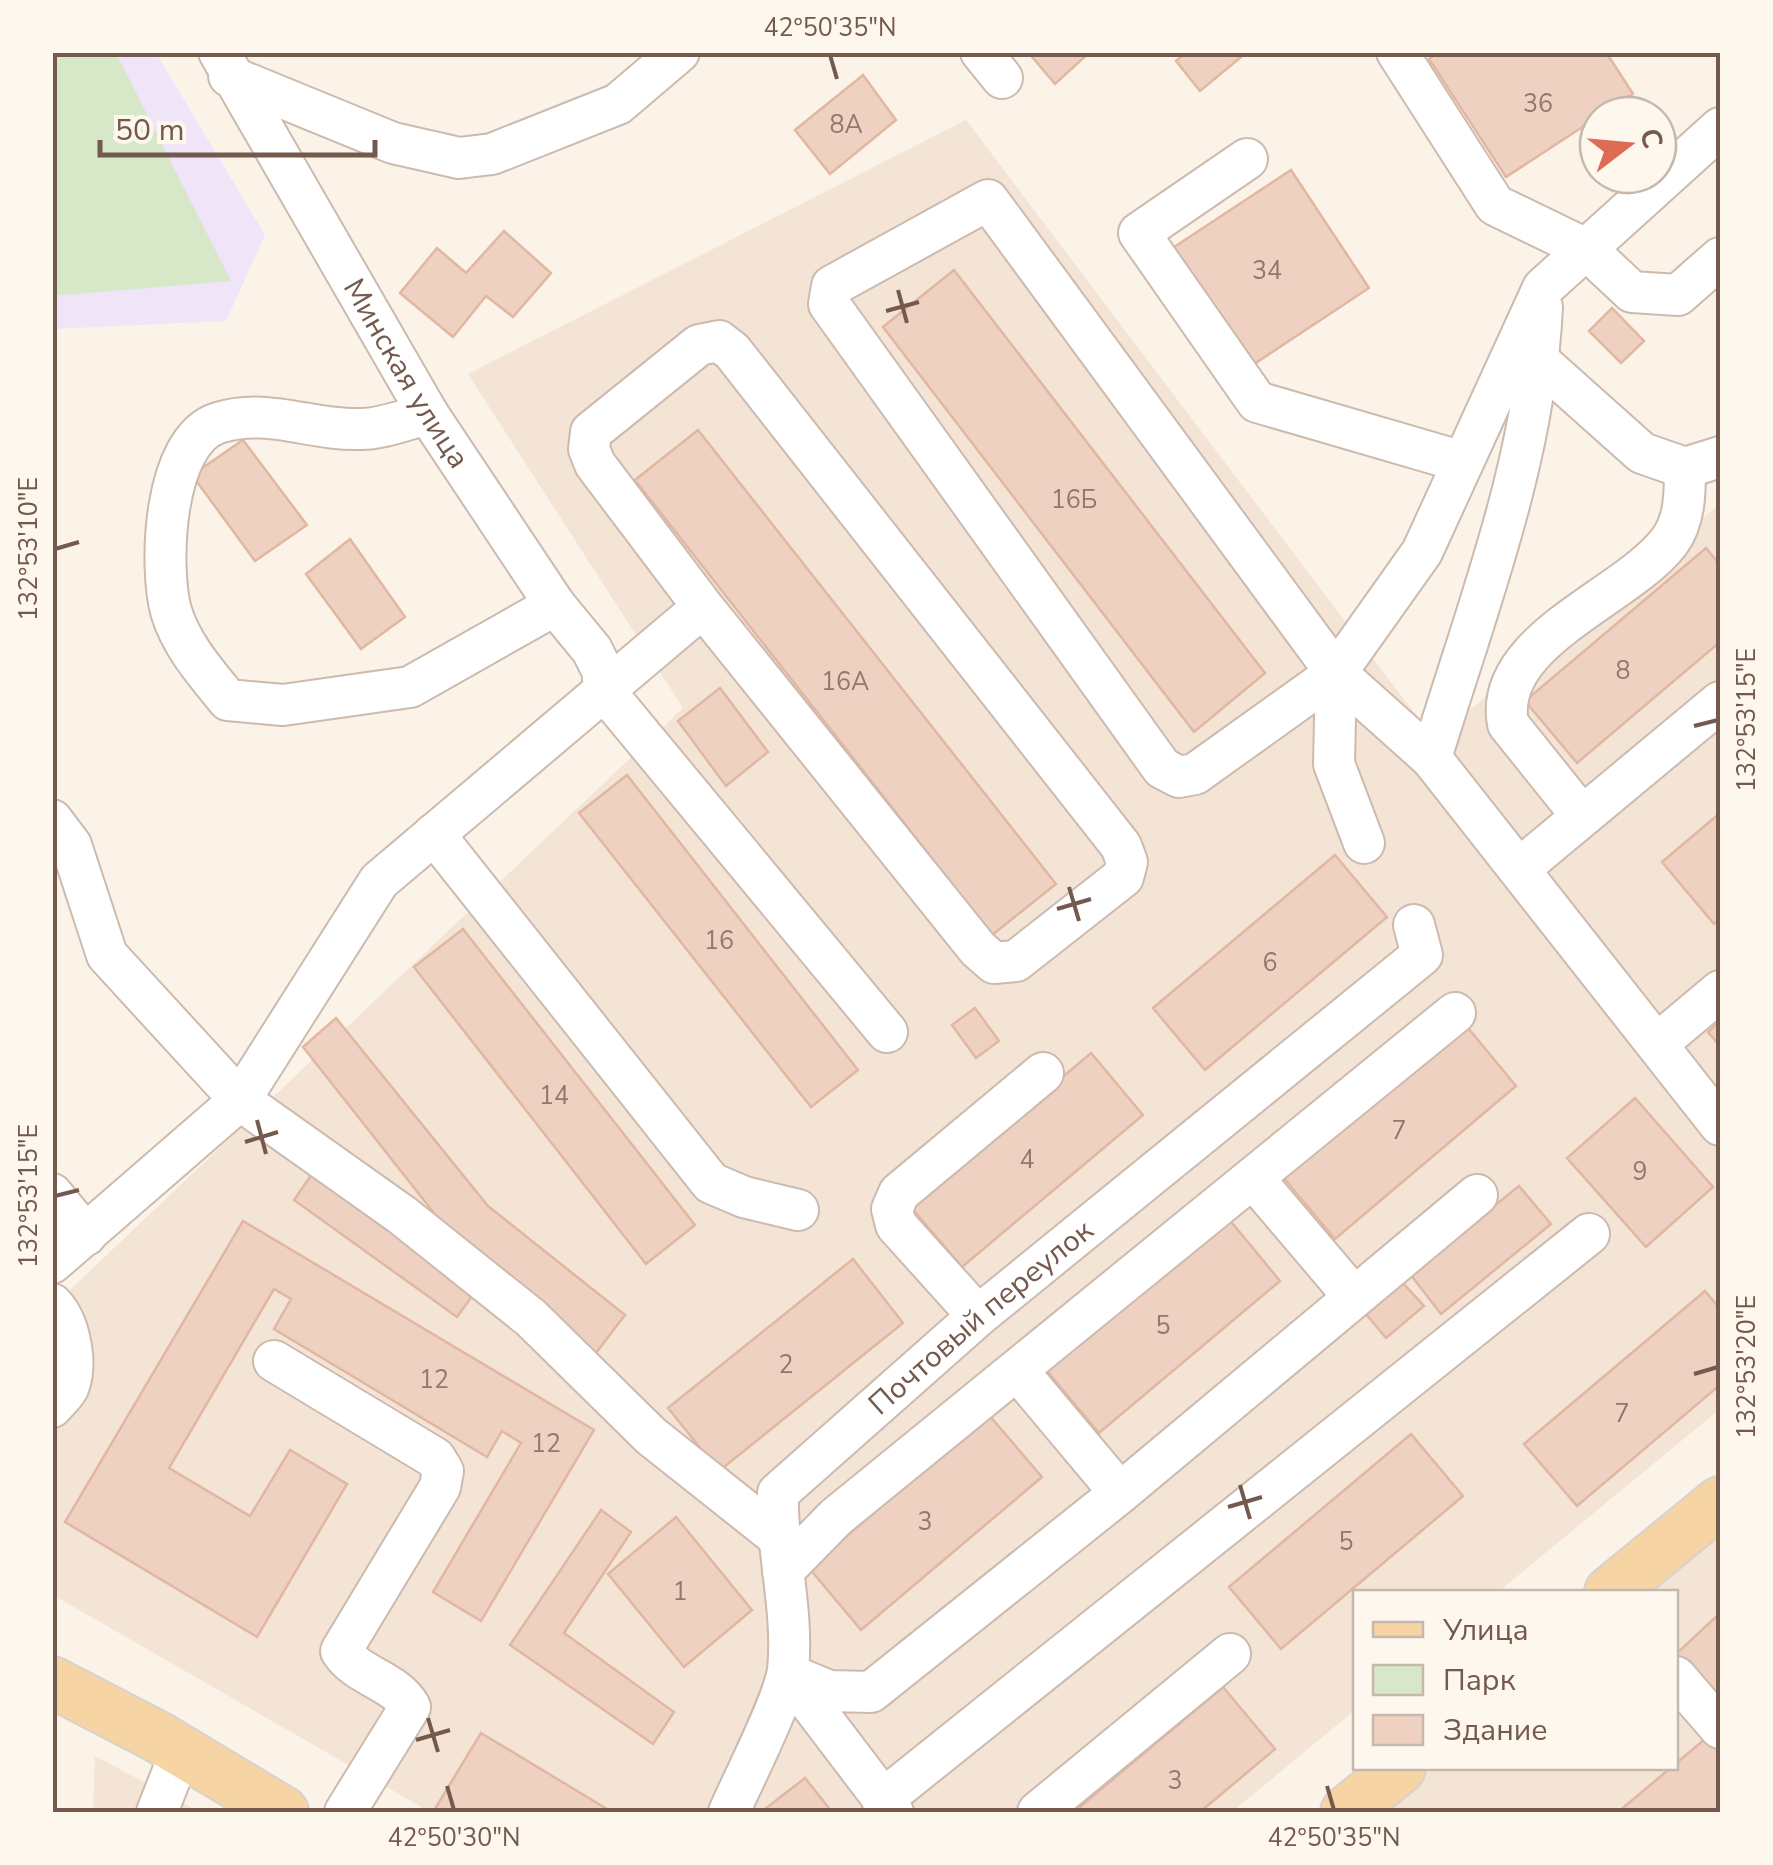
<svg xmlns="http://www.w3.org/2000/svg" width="1773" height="1865" viewBox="0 0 1773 1865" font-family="'Nunito Sans',sans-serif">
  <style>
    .residential { fill: #f3e4d6 }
    .education { fill: #f0e4f8 }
    .green { fill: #d6e8c7 }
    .building { fill: #efd1c1; stroke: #e1b7a2; stroke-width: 2.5 }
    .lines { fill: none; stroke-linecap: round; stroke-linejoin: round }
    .minor-casing { stroke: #cdbaae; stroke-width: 44 }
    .major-casing { stroke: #d8d1cd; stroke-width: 54 }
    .minor { stroke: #fff; stroke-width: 40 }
    .major { stroke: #f6d4a4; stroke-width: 50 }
    .ticks { fill: none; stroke: #74594d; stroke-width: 4 }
    .labels { text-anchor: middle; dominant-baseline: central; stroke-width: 9; stroke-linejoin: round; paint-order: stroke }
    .number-label { font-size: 25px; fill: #93776a }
    .street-label { font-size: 30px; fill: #74594d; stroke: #fef7ee }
    .neatline { fill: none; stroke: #74594d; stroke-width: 4 }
    .ticks-label { font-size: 25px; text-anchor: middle; fill: #74594d }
  </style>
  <rect width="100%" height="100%" fill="#fbf3e8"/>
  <path class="residential" d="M966,120l468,619 286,-235v905l-222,183h-142l-1,118 -123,102h-802l-377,-217v-289l630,-598 -215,-334z
    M1720,1532v280h-342l55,-44h243v-176h-30z
    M95,1756l105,56h-107z"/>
  <path class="education" d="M52,53h104l109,182 -39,86 -173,8z"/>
  <path class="green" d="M53,52l63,1 115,228 -178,15z"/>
  <path class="building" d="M1028,52h62l-35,32z
    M1186,52h61l-47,39 -24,-30z
    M1438,52h168l27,42 -127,83 -77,-118z
    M863,75l33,45 -66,54 -35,-44z
    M1291,170l78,118 -127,84 -77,-119z
    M504,231l47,42 -38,44 -27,-21 -33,41 -53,-44 37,-45 29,25z
    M954,270l311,403 -71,59 -311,-405z
    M1612,308l32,33 -23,22 -32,-32z
    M698,430l358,454 -64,51 -357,-455z
    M243,440l64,85 -52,36 -63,-86z
    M350,539l55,78 -44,32 -55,-75z
    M1706,548l14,17v77l-143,121 -52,-62z
    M720,688l48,64 -42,34 -48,-65z
    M627,775l231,295 -47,37 -232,-294z
    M1720,813v106l-6,5 -52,-62z
    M1335,855l52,62 -182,153 -52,-62z
    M463,929l232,296 -49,39 -232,-297z
    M975,1008l24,33 -23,17 -24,-33z
    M336,1018l152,188 137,109 -29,38 -143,-116 -150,-190z
    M1720,1021v25l-12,-14z
    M1464,1023l52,63 -181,153 -53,-63z
    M1091,1053l52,62 -181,152 -52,-61z
    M1635,1098l78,89 -67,60 -79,-89z
    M314,1171l163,118 -20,28 -163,-117z
    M1519,1186l32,38 -110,90 -31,-40z
    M1228,1218l52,63 -181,152 -52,-62z
    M243,1221l351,209 -113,191 -48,-29 88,-149 -19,-12 -15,26 -213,-128 17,-30 -17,-10 -105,179 81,48 40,-66 57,34 -90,153 -192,-115z
    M853,1259l50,64 -184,148 -51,-63z
    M1401,1281l23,25 -38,32 -21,-25z
    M1705,1291l15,18v76l-143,121 -53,-62z
    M989,1415l53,62 -181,153 -52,-62z
    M1411,1434l52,62 -182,153 -52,-62z
    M601,1510l30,22 -67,101 110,79 -21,32 -143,-99z
    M676,1517l76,93 -68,57 -76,-93z
    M1720,1613v95l-44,-54z
    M1223,1687l52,62 -75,63h-126z
    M481,1733l131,79h-179z
    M1711,1734l9,11v67h-102z
    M805,1778l27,34h-71z"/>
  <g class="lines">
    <defs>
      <g id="minor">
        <path id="s1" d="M219,52l209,362 127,191 37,45 11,22v17"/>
        <path d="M981,52l21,26"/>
        <path d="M1397,52l98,153 91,44 46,43 46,3 42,-37"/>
        <path d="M229,76l164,67 66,15 33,-4 126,-50 61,-52"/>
        <path d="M1247,159l-108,74 118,169 206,60"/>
        <path d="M1540,362l102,91 43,15 35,-11"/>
        <path d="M428,414c-21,5 -46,15 -67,15 -50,2 -93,-22 -143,-6 -55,18 -59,143 -47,188 10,34 35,62 57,89l55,5 127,-18 145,-82"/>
        <path d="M1336,673l-348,-473 -156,86 -3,18 333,464 17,9 16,-3 141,-101 86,-121 121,-264 177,-160"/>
        <path d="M603,689l284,343"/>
        <path d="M1431,758c45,-148 104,-296 111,-451"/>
        <path d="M1581,815l-73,-91c-16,-83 118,-126 161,-182 16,-21 16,-49 16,-74"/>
        <path d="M52,820l19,25 36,110 133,145 162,115 129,103 120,118 126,100"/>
        <path d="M434,834l277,349 33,14 54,13"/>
        <path d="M1364,843l-30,-79 2,-91 95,85 289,367"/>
        <path d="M1519,869l201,-167"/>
        <path d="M1657,1044l63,-53"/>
        <path d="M1253,1178l101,119"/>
        <path d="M52,1194l34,41"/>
        <path d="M52,1263l188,-163 139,-219 324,-274 275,342 16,14 22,-2 107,-84 4,-15 -6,-16 -389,-495 -13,-10 -20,4 -108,87 -2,17 6,15 108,143"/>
        <path d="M52,1304c18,18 26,60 16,84 -3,6 -11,13 -16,19"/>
        <path d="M978,1316l-82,-91 -4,-16 7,-16 144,-120"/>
        <path d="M274,1361l161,97 8,13 -3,16 -99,164c17,26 54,29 69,56l-65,105"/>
        <path d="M1017,1370l103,123"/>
        <path d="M783,1571l53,-54 619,-504"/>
        <path d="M788,1674l41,17 42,1 249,-199 357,-298"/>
        <path d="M788,1674l105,138"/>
        <path d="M1676,1677l44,51"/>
        <path d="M882,1800l707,-566"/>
        <path d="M157,1812l24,-61"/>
        <path id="s2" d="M729,1812c14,-32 55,-112 59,-142 6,-59 -12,-118 -10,-177l200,-177 444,-361 -8,-30"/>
        <path d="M1038,1812l192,-158"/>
      </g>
      <path id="major" d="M1610,1592l110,-90
        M52,1682l106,55 125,75
        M1346,1812l54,-44"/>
    </defs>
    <use href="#minor" class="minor-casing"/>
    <use href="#major" class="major-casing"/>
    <use href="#minor" class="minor"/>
    <use href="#major" class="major"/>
  </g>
  <path class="ticks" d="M830,55l7,24M898,290l9,33M886,311l33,-9M55,549l24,-7M1694,726l24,-6M1069,887l10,34M1057,909l34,-10M257,1120l9,34M245,1142l33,-10M55,1196l24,-6M1694,1374l24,-7M1240,1485l10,34M1228,1507l34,-10M428,1718l10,34M416,1740l34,-10M447,1786l7,24M1327,1786l7,24"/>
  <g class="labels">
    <g class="number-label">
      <text x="1538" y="104">36</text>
      <text x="846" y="125">8А</text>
      <text x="1267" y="271">34</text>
      <text x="1074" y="500">16Б</text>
      <text x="1623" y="671">8</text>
      <text x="845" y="682">16А</text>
      <text x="719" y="941">16</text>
      <text x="1270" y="963">6</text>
      <text x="554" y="1096">14</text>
      <text x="1399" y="1131">7</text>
      <text x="1027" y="1160">4</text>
      <text x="1640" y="1172">9</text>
      <text x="1163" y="1326">5</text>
      <text x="786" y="1365">2</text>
      <text x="434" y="1380">12</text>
      <text x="1622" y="1414">7</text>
      <text x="546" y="1444">12</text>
      <text x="925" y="1522">3</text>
      <text x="1346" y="1542">5</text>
      <text x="680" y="1592">1</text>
      <text x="1175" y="1781">3</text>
    </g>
    <g class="street-label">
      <text stroke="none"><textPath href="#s1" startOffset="372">Минская улица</textPath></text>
      <text stroke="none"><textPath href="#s2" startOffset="600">Почтовый переулок</textPath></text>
    </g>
  </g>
  <rect width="1773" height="1865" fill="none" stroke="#fef7ee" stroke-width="110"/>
  <rect x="1353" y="1590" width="325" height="180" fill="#fef7ee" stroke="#c7b8ae" stroke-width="2.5"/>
  <rect x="1373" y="1622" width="50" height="15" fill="#f6d4a4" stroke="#c7b8ae" stroke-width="2.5"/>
  <text x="1443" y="1640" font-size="30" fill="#74594d">Улица</text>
  <rect x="1373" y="1665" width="50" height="30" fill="#d6e8c7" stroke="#c7b8ae" stroke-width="2.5"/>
  <text x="1443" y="1690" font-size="30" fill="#74594d">Парк</text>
  <rect x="1373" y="1715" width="50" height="30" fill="#efd1c1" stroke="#c7b8ae" stroke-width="2.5"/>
  <text x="1443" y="1740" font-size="30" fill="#74594d">Здание</text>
  <g transform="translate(1628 145) rotate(74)"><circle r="48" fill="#fef7ee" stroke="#c7b8ae" stroke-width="2.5"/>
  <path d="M0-8L18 38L0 25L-18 38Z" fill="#de6c54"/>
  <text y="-15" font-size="28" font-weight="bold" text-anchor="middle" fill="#74594d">С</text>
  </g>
  <path d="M100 140v15h275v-15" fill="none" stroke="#74594d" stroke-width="5"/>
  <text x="115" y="140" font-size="30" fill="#74594d" stroke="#fef7ee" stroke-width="8" paint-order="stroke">50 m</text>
  <rect x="55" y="55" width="1663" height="1755" class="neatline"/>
  <g class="ticks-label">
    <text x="830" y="36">42°50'35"N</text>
    <text transform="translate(28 549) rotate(-90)" y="9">132°53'10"E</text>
    <text transform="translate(1746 720) rotate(-90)" y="9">132°53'15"E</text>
    <text transform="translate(28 1196) rotate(-90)" y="9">132°53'15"E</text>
    <text transform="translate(1746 1367) rotate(-90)" y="9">132°53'20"E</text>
    <text x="454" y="1846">42°50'30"N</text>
    <text x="1334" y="1846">42°50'35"N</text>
  </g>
</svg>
